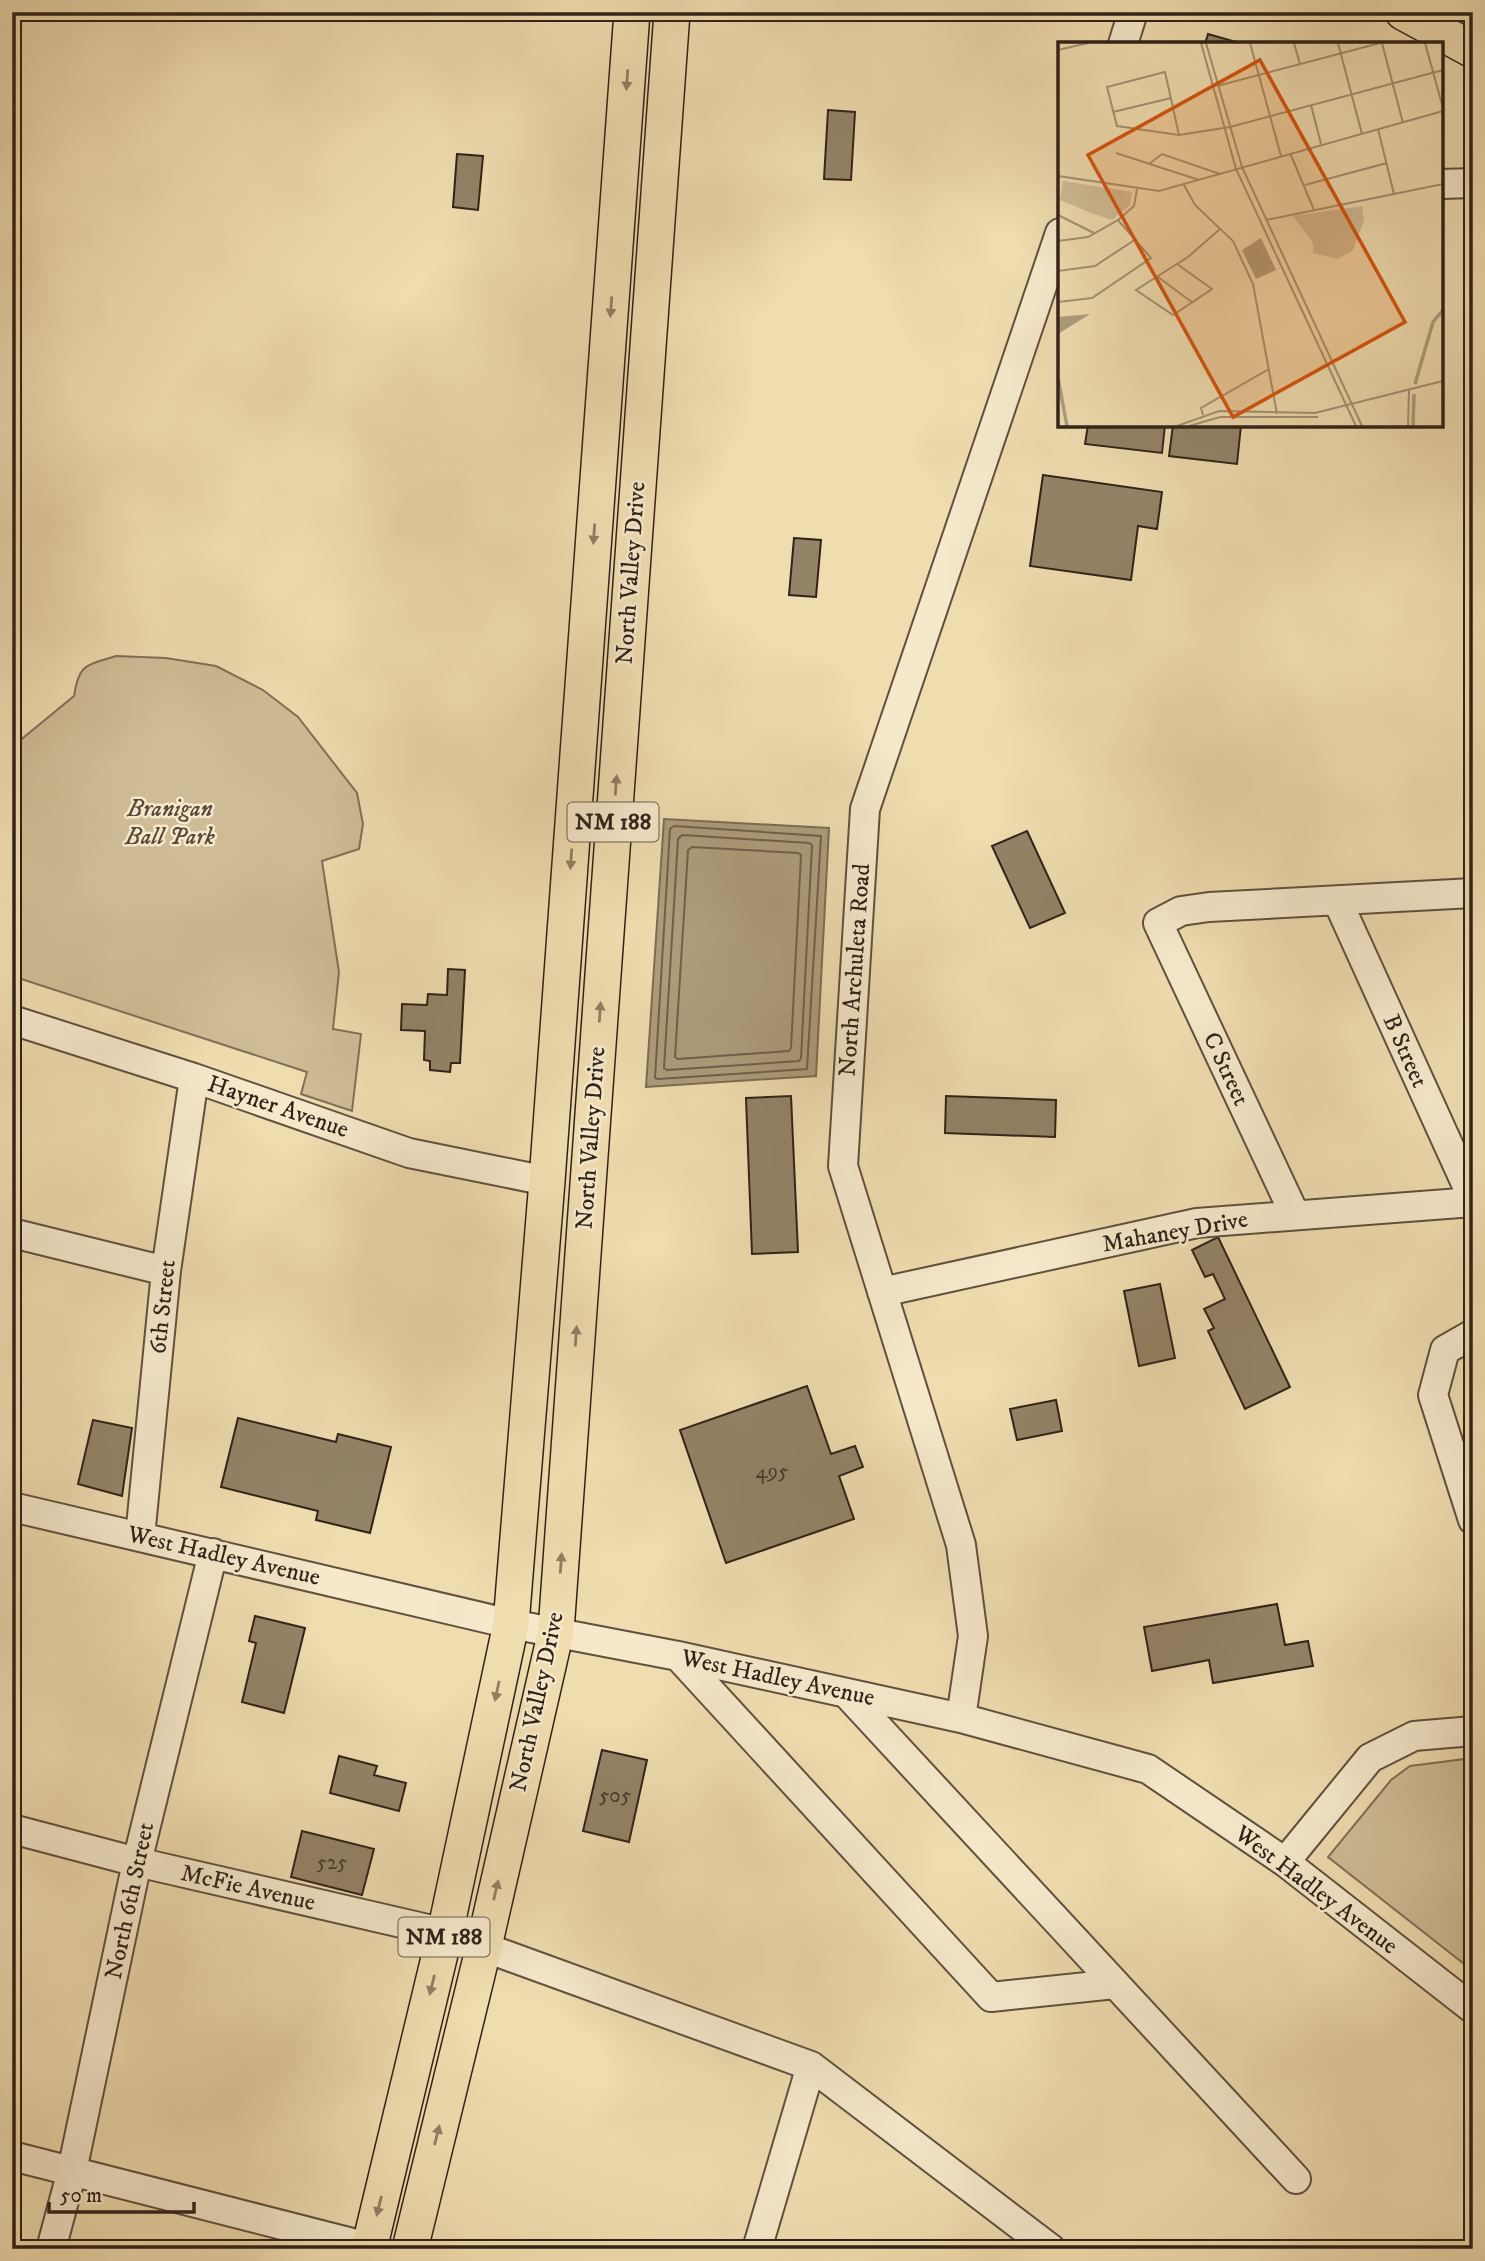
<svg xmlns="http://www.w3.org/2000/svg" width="1485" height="2261" viewBox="0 0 1485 2261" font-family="'IM FELL DW Pica',serif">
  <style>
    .green { fill: #cfbc96; stroke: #806f58; stroke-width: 2 }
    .water { fill: #ae9d7c; stroke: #7c6c55; stroke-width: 2 }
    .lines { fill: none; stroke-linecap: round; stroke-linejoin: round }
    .shore { stroke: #6f604b; stroke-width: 2 }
    .building { fill: #938367; stroke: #30221a; stroke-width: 2 }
    .minor-casing { stroke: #60503f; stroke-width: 32 }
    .major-casing { stroke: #30221a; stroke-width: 38 }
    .minor { stroke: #f5e8cb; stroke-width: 28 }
    .major { stroke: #efdcaf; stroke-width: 35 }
    .oneway { fill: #907f64 }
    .labels { text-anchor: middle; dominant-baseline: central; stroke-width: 5; stroke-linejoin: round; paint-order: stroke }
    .number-label { font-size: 21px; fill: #493a2d }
    .shield { fill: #f5e8cb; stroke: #6b5d4f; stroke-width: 2 }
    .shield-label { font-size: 23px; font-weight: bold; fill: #30221a }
    .street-label { font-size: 24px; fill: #30221a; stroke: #f5e8cb }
    .park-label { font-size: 24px; font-style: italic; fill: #584839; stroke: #f5e8cb }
    .inset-river { fill: none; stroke: #ae9d7c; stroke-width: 3.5 }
    .inset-road { fill: none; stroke: #a39273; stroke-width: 2 }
    .view { fill: #d6540d; fill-opacity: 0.15; stroke: #d6540d; stroke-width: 3.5 }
    .inset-edge { fill: none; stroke: #30221a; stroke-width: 3.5 }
  </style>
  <rect width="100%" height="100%" fill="#efdcaf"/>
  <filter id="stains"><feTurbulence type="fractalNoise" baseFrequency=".00286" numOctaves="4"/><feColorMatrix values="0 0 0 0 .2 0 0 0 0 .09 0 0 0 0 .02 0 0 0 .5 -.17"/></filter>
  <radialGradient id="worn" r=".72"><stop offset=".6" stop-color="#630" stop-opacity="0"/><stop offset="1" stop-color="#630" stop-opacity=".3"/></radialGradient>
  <path class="green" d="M116,656l50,2 50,8 47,24 35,27 59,76 6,31 -4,25 -37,12 17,111 -6,57 28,5 -9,77 -51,-17 6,-22 -295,-96v-229l62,-51c5,-33 12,-30 42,-40z
    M1473,1758v213l-145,-114 63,-77 19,-14z"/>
  <path class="water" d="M664,819l165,9 -13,248 -170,11z"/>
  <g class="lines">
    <path class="shore" d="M674,826l147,10 -14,233 -149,10 -3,-1 15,-249z
      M682,835l127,8 3,2 -11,213 -2,3 -132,9 -3,-2 14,-229z
      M692,847l106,6 3,2 -10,193 -2,3 -111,8 -3,-2 13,-207z"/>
  </g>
  <path class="building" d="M1208,34l35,10h-38z
    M828,110l27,2 -4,68 -27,-1z
    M457,154l26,2 -5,54 -25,-3z
    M1088,425h77l-3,28 -77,-9z
    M1173,425h68l-4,39 -68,-8z
    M1043,475l119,17 -5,37 -19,-3 -7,54 -101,-14z
    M794,538l27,2 -5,57 -27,-2z
    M1027,831l38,82 -35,15 -38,-82z
    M448,969l17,1 -5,93h-9l-1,9 -20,-2v-9l-6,-1 1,-29 -24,-1 1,-26 25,1 1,-11 19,1z
    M791,1096l7,156 -46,2 -6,-156z
    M946,1096l110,4 -1,37 -110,-4z
    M1218,1237l72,150 -45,22 -37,-78 6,-3 -10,-19 21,-10 -12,-25 -8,3 -13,-27z
    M1160,1284l15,74 -36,8 -15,-75z
    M807,1386l24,68 24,-8 8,21 -24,9 15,43 -128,44 -46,-133z
    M1056,1400l6,31 -45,9 -7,-31z
    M238,1418l98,24 2,-8 53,13 -21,86 -54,-13 2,-9 -97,-24z
    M93,1420l39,8 -10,68 -44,-12z
    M1277,1604l8,41 23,-4 5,25 -100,17 -4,-23 -57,11 -8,-44z
    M255,1616l50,12 -21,85 -42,-11 14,-59 -7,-2z
    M602,1750l45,10 -18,82 -46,-11z
    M339,1756l38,10 -3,9 32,8 -7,28 -69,-18z
    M302,1831l72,18 -12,46 -71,-18z"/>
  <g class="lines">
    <defs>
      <path id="minor" d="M1123,44l10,-32
        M1441,184l32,-1
        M1338,902l135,297
        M12,1020l182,58 215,75 138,28
        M1295,1215l-137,-292 23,-12 28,-4 264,-14
        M12,1233l154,38
        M882,1292l315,-69 276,-21
        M1473,1334l-28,16 -12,45 40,125
        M12,1507l499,117 167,32 283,62 187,51 137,93 188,147
        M140,1537l26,-266 28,-193
        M678,1656l313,341 124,-13
        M847,1694l449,485
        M961,1718l12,-82 -12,-91 -118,-379 22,-357 195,-576
        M12,1829l125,33 308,71 366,133 240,183
        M1285,1862l85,-104 44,-22 59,-5
        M12,2156l364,93
        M51,2249l21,-78 65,-309 76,-309
        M757,2249l54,-183"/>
      <path id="major" d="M1403,12l70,38
        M369,2249l76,-316 66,-309 36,-443 85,-1169
        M410,2249l74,-303 72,-315 116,-1619"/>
    </defs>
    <use href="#minor" class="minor-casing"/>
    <use href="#major" class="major-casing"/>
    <use href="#minor" class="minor"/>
    <use href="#major" class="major"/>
  </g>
  <defs><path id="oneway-solid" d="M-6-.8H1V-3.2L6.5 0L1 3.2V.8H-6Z" transform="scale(1.75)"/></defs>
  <g class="oneway">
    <use href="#oneway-solid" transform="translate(627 80) rotate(94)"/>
    <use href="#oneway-solid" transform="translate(611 307) rotate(94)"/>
    <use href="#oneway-solid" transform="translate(594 534) rotate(94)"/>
    <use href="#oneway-solid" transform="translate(616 785) rotate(-86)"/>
    <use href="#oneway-solid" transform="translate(571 859) rotate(94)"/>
    <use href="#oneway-solid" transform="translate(600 1012) rotate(-86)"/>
    <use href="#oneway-solid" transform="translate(576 1336) rotate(-86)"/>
    <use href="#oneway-solid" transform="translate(561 1563) rotate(-86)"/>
    <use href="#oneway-solid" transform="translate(497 1691) rotate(102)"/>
    <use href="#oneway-solid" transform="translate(496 1890) rotate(-77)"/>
    <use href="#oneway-solid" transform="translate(432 1985) rotate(104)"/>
    <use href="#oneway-solid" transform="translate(437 2135) rotate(-76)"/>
    <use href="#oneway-solid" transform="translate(379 2206) rotate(104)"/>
  </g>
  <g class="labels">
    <g class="number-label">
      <text x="772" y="1472">495</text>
      <text x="615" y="1796">505</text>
      <text x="332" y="1863">525</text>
    </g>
    <g class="shield">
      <rect x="567.5" y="802.5" width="91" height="39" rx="5"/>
      <rect x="398.5" y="1917.5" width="91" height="39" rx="5"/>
    </g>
    <g class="shield-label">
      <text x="613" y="822">NM 188</text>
      <text x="444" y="1937">NM 188</text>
    </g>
    <g class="street-label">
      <text transform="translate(631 573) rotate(-86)">North Valley Drive</text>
      <text transform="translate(855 970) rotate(-86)">North Archuleta Road</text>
      <text transform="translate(1405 1051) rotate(66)">B Street</text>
      <text transform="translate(1226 1069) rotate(65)">C Street</text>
      <text transform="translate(278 1107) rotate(19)">Hayner Avenue</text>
      <text transform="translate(591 1138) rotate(-86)">North Valley Drive</text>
      <text transform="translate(1175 1232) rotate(-10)">Mahaney Drive</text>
      <text transform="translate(163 1307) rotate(-84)">6th Street</text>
      <text transform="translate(224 1556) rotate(13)">West Hadley Avenue</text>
      <text transform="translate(778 1678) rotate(12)">West Hadley Avenue</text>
      <text transform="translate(537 1702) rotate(-78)">North Valley Drive</text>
      <text transform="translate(248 1888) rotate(13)">McFie Avenue</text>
      <text transform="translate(1316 1890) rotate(37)">West Hadley Avenue</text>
      <text transform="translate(130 1901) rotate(-78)">North 6th Street</text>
    </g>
    <g class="park-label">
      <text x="170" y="809">Branigan<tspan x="170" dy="28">Ball Park</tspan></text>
    </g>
  </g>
  <g transform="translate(1058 42)">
    <rect width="385" height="385" fill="#efdcaf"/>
    <path d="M5,139l69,11 -2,13 -18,15 -21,-7 -31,-13zM304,164l2,14 -11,30 -15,9 -25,-6v-10l-20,-27z" fill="#cfbc96"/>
    <path d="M203,196l15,32 -20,9 -14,-29zM32,272l-32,20v-17z" fill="#ae9d7c"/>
    <path class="inset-river" d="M0,336l9,48M357,342l18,-62 10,-12M355,384l1,-32"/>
    <path class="inset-road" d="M143,1l35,126 120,257M148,1l36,124 120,259M192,1l31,113M236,1l6,21M280,1l24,91M324,1l21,80M367,1l18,65M0,8l30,-7M159,44l163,-43M253,63l10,39M55,70l58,-14M320,87l16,65M121,93l-14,-63 -58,15 10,39 62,9 51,-8 213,-57M58,111l83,27M232,111l24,57M91,122l13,-10 58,20M0,134l101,15 284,-80M126,143l11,20 38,36 20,43 24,130M247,143l82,-22M0,173l36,18M60,178l16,-14 3,-17M208,178l177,-36M0,199l30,-4 30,-17 33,38 -59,40 -34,4M119,222l35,25 -39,26 -37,-25 52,-33 32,-28M0,229l37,-5 41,-27M100,235l35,26M145,373l-2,-7 68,-39M119,384l42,-15 96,2 128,-32M131,384l31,-9h98M350,384l1,-36"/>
    <path class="view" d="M202,18l145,262 -172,95 -145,-262z"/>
    <rect width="385" height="385" class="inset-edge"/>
  </g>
  <rect width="1485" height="2261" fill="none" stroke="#efdcaf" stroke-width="42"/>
  <rect x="14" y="14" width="1457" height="2233" fill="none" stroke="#30221a" stroke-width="3.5"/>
  <rect x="21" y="21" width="1443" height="2219" fill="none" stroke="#30221a" stroke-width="2"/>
  <path d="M49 2202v10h145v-10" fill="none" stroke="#30221a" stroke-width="3.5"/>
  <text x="60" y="2202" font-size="21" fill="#30221a" stroke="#f5e8cb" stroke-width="5" paint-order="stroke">50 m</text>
  <rect width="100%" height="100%" filter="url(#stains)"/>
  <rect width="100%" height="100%" fill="url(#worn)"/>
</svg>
